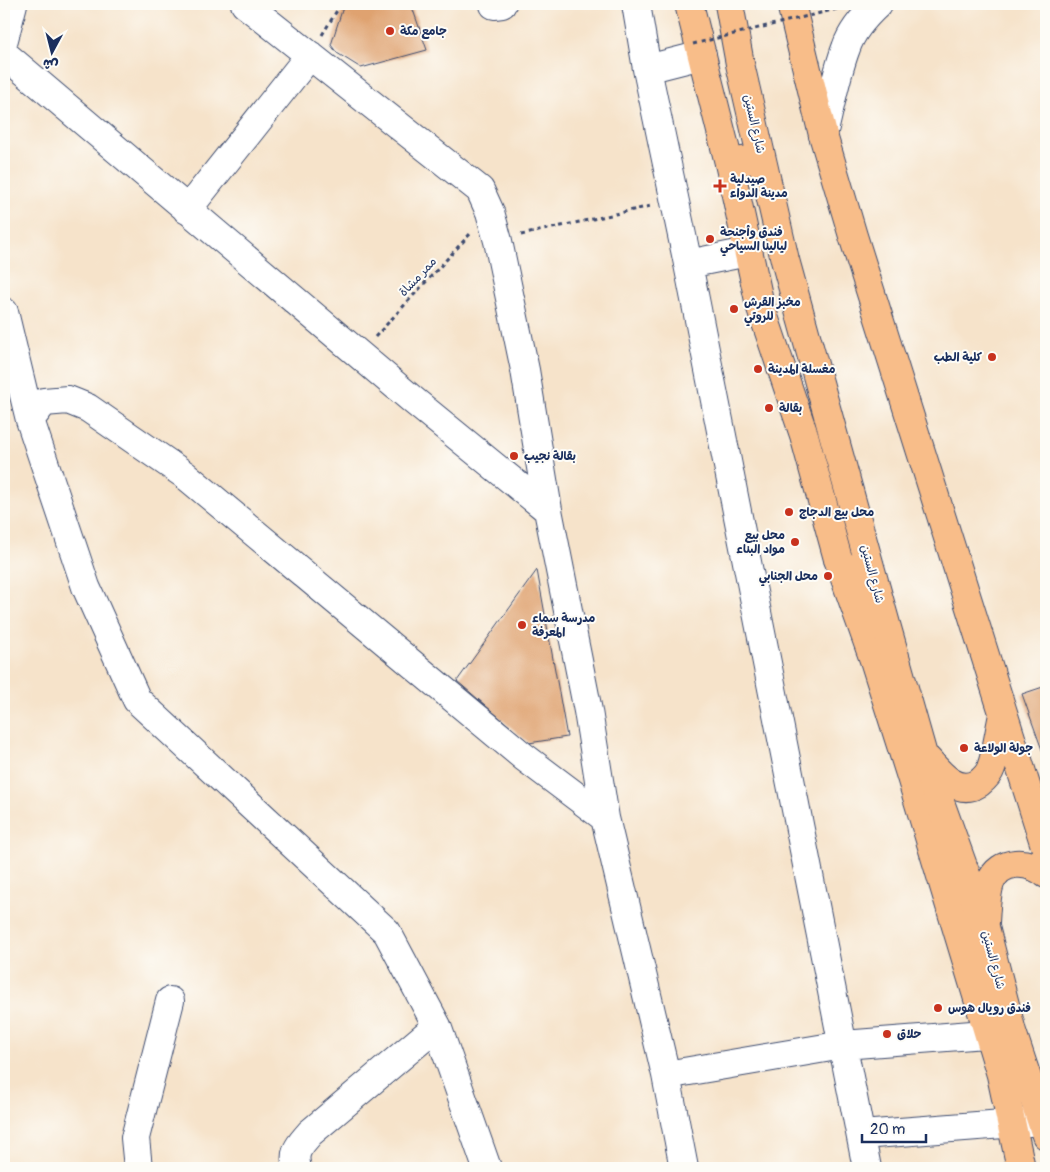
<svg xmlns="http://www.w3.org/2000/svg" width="1050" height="1172" viewBox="0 0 1050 1172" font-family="Pangolin,'Playpen Sans Arabic',sans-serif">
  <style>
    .building { fill: #dfa270 }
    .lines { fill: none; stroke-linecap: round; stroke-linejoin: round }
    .minor-casing { stroke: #3c4a6e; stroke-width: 30 }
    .major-casing { stroke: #3c4a6e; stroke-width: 30 }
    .highway-casing { stroke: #3c4a6e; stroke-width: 30 }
    .path { stroke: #3c4a6e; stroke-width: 3; stroke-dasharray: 4 4; stroke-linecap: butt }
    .minor { stroke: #fff; stroke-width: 28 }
    .major { stroke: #f8bd89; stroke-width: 28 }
    .highway { stroke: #f8bd89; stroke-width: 28 }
    .path-bridge { stroke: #3c4a6e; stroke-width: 3; stroke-dasharray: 4 4; stroke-linecap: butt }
    .poi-dot { fill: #c8321e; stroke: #fdfcf7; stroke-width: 2 }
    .labels { text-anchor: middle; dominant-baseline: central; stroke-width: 4; stroke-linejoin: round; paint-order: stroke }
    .poi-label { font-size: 12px; font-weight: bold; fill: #1b2f5e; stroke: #fdfcf7; text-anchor: start }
    .street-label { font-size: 12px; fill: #1b2f5e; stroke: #fdfcf7 }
  </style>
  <rect width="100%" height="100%" fill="#fdfcf7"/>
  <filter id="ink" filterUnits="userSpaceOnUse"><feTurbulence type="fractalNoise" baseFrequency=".02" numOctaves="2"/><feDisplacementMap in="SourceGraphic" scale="10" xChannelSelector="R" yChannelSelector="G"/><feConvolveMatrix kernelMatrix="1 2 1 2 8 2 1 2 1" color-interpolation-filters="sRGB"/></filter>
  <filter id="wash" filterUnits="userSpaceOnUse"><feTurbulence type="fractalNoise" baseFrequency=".0096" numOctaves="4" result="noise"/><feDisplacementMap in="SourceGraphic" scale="20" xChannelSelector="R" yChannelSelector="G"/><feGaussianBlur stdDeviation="1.12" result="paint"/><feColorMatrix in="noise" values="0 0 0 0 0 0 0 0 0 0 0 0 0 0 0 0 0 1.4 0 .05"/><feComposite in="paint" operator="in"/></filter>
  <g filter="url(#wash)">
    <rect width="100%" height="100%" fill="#f6e3ca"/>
    <g id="blocks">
      <path class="building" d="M344,4h67l16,46 -66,18 -24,-15 -6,-8z
        M537,570l30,167 -38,6 -72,-62z
        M1046,686v75l-24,-67z"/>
    </g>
  </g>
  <g filter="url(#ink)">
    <use href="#blocks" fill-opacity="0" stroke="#3c4a6e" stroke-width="1"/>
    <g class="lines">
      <defs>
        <path id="minor" d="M245,4l235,186 10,22 8,29 27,129 23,140 40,201 17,107 61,257 18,93
          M636,4l11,65 41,195 179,904
          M494,5l8,-1
          M4,39l9,-35
          M4,54l410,347 134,109
          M647,69l55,-14
          M823,135c7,-27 13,-61 23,-87 6,-18 19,-32 32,-44
          M187,210l123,-155
          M688,264l60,-12
          M4,312l26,108 56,167 51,113 250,232 50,94 50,142
          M30,420l14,-18 24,-2 20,8 97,67 339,282 81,61
          M666,1075l177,-30 168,-13
          M861,1135l181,-14
          M138,1168l-3,-30 35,-137
          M297,1168c-5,-17 3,-23 13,-35l127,-107"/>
        <path id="major" d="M689,4l40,159 31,142 44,130 34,124 36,101 37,117 90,298 20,93"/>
        <path id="highway" d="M729,4l11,60 45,196 102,368 36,127 62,172 27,105 34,103
          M791,4l32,131 30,101 193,613
          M729,163l32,-5
          M838,559l38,54
          M928,760c12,14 30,36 51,23 5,-4 10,-9 12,-15 6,-17 8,-36 12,-53
          M985,922c1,-13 1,-27 5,-39 10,-25 39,-23 56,-9"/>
      </defs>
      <use href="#minor" class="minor-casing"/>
      <use href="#major" class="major-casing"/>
      <use href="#highway" class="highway-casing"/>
      <path class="path" d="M322,35l19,-31
        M521,235l130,-29
        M375,337l96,-104"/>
      <use href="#minor" class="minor"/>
      <use href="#major" class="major"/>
      <use href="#highway" class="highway"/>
      <path class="path-bridge" d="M693,44l152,-37"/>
    </g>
  </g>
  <g class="poi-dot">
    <circle cx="390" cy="31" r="5"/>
    <path d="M717.5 178.5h5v5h5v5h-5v5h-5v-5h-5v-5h5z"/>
    <circle cx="710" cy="239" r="5"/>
    <circle cx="734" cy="309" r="5"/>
    <circle cx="992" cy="357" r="5"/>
    <circle cx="758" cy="369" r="5"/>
    <circle cx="769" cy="408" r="5"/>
    <circle cx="514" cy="456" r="5"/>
    <circle cx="789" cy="512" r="5"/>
    <circle cx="795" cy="542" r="5"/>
    <circle cx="828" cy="576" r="5"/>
    <circle cx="522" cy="625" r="5"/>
    <circle cx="964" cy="748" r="5"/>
    <circle cx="938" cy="1008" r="5"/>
    <circle cx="887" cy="1034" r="5"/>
  </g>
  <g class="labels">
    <g class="poi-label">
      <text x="400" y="31">جامع مكة</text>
      <text x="730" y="179">صيدلية<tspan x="730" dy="14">مدينة الدواء</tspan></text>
      <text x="720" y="232">فندق وأجنحة<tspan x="720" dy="14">ليالينا السياحي</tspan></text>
      <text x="744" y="302">مخبز القرش<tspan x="744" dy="14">للروتي</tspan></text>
      <text x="982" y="357" text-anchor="end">كلية الطب</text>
      <text x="768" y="369">مغسلة المدينة</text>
      <text x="779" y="408">بقالة</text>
      <text x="524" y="456">بقالة نجيب</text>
      <text x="799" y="512">محل بيع الدجاج</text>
      <text x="785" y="535" text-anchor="end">محل بيع<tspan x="785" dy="14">مواد البناء</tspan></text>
      <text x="818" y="576" text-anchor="end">محل الجنابي</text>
      <text x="532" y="618">مدرسة سماء<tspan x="532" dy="14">المعرفة</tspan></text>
      <text x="974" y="748">جولة الولاعة</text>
      <text x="948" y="1008">فندق رويال هوس</text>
      <text x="897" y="1034">حلاق</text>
    </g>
    <g class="street-label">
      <text transform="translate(754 124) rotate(77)">شارع الستين</text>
      <text transform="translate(418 277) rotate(-47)">ممر مشاة</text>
      <text transform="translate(872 574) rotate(75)">شارع الستين</text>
      <text transform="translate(993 960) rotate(75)">شارع الستين</text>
    </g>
  </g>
  <rect width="1050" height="1172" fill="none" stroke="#fdfcf7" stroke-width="20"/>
  <g transform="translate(52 52) rotate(187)" stroke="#fdfcf7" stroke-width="4" paint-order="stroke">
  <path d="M0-4L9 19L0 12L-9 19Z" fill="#1b2f5e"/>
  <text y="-8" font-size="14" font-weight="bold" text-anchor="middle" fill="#1b2f5e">ش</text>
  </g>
  <path d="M862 1134v8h64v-8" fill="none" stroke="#1b2f5e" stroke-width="2.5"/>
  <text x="870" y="1134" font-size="15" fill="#1b2f5e" stroke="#fdfcf7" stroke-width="4" paint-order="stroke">20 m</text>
</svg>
